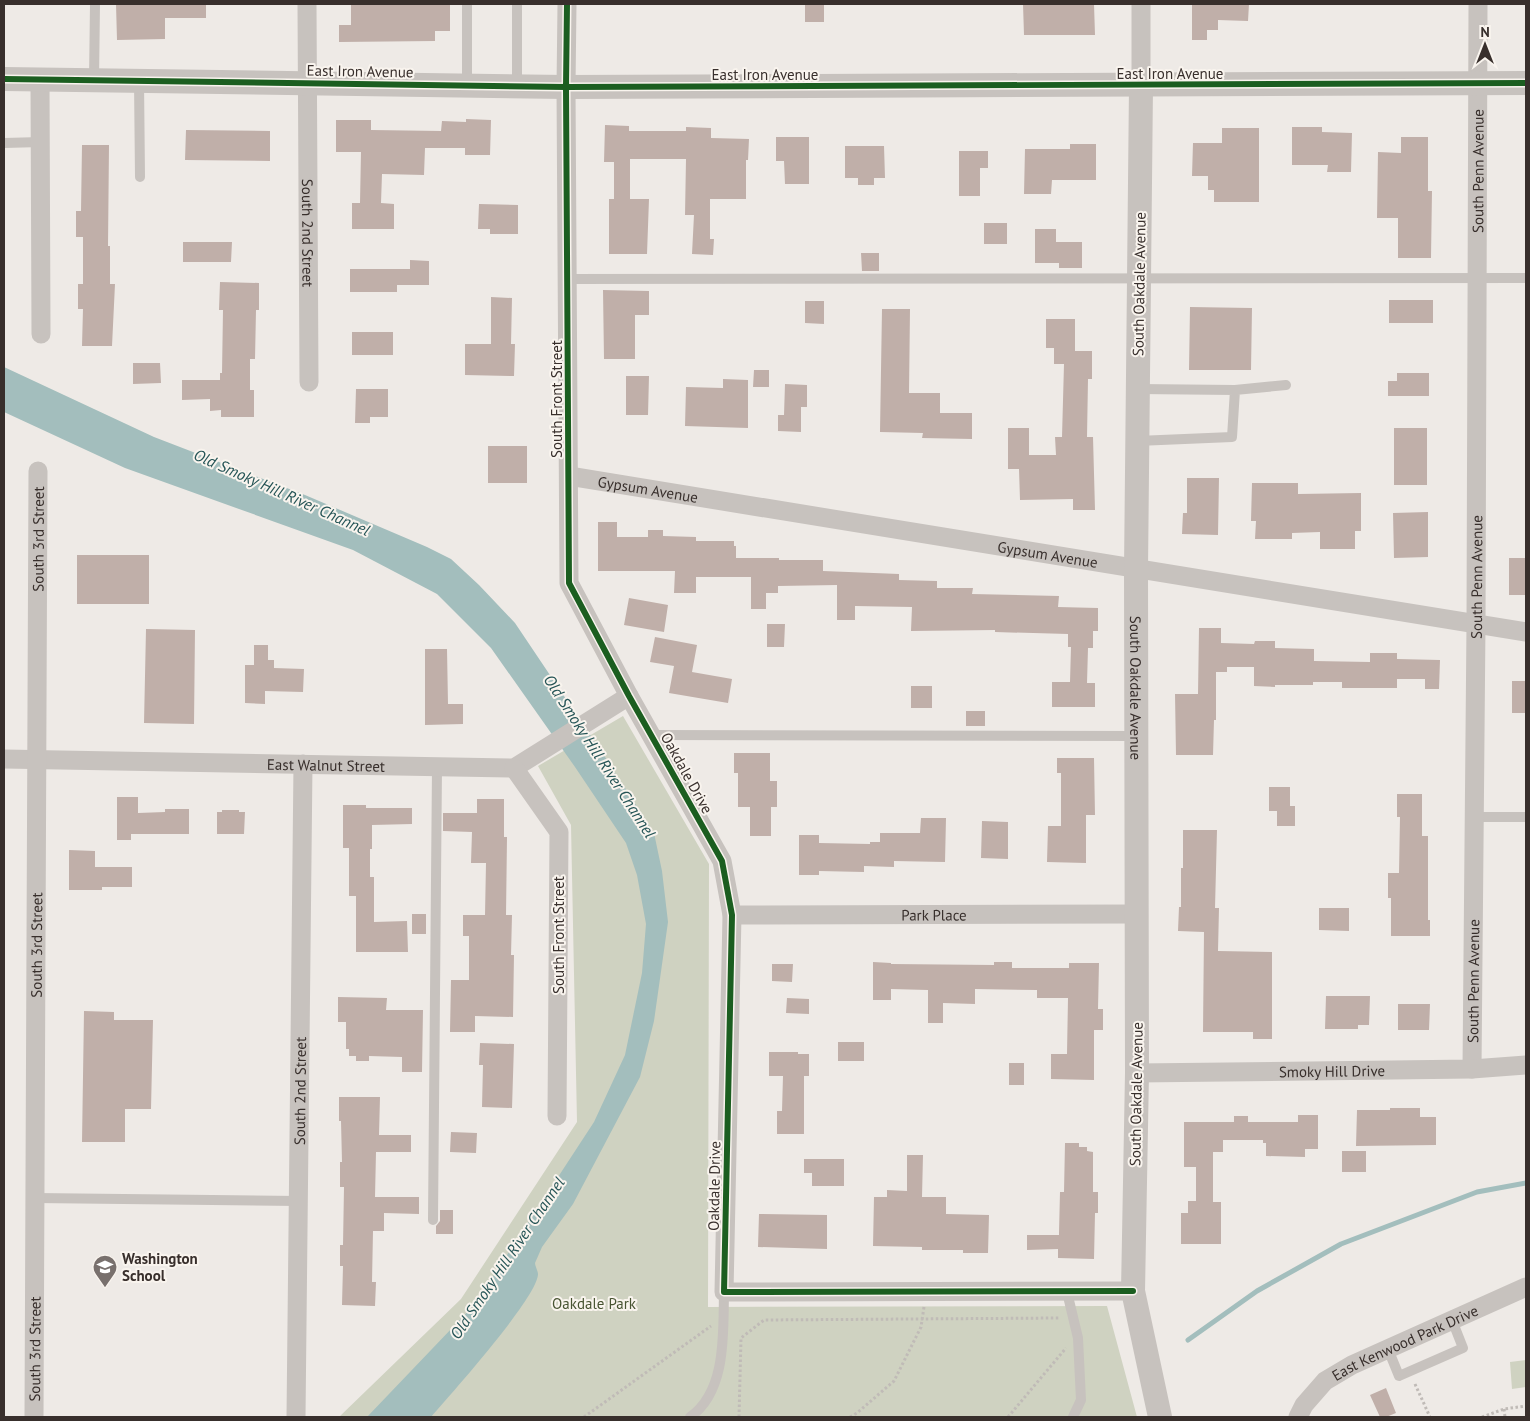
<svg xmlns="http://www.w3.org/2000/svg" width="1530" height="1421" viewBox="0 0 1530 1421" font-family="'PT Sans',sans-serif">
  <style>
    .green { fill: #cfd2c1 }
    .water { fill: #a3bebd }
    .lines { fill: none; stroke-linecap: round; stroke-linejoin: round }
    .stream { stroke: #a3bebd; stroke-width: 5 }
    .building { fill: #c0afa9 }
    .path { stroke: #c0bbb7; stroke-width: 3; stroke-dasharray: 2.5 2.5; stroke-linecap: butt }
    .service { stroke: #c7c2be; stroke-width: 10 }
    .minor { stroke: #c7c2be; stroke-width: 19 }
    .tertiary { stroke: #c7c2be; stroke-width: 24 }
    .cycleway-casing { stroke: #f9f4ee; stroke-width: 9 }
    .cycleway { stroke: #1b5e20; stroke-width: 6 }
    .labels { text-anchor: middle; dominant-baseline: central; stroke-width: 4; stroke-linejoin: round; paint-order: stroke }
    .street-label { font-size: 15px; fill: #382f2c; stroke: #f9f4ee }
    .poi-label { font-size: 15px; font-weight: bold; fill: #382f2c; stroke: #f9f4ee; text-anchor: start }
    .park-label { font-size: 15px; fill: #485432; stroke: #f9f4ee }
    .water-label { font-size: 16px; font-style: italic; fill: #255456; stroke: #f9f4ee }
  </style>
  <rect width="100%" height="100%" fill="#eeeae6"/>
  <path class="green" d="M623,716l86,148 -1,443 399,-1 30,111h-798l122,-118 116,-177 -6,-297 -33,-59z
    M1526,1360v27l-14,2 -2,-27z"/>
  <path class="water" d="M4,367l150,70 151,58 122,52 24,12 28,26 36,38 90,134 49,76 8,38 6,51 -14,99 -14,56 -67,127 -31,43 -7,16c0,3 3,8 3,11 0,23 -88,121 -107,143h-64l108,-113 119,-182 31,-67 17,-82 4,-49 -9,-49 -11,-32 -51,-76 -84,-119 -54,-54 -84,-44 -228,-82 -121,-56z"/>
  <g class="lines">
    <path class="stream" d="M1188,1340l69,-49 84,-47 136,-52 49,-9"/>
  </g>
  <path class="building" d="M116,4h90v14h-41v21l-48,1z
    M351,4h99v27h-15v10l-96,1v-17h12z
    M805,4h19v18h-19z
    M1023,4h71l1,31h-71z
    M1192,4h57l-1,17 -30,-1v10h-11v10h-15z
    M466,119l25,1 -1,35h-25v-7h-40l-1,27 -42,-1 -1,29 13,1v25h-42v-26h8l1,-51h-25v-32h35v10l70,1 1,-10 24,1z
    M605,125l24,1v5h57v-4l25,1v10l38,1 -1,21h-2v39h-36v40h4l-1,16 -21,-1 2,-39h-9l1,-56h-56v40h19l-2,55h-38v-55h5v-37h-10z
    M1292,127h30v5l30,1 -1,39h-24l1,-7h-36z
    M1222,128h37v74h-45v-12h-6v-14h-16l1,-33h29z
    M186,130l84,1v30l-85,-1z
    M776,137h33v47h-24l-1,-23h-8z
    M1401,137h27v54h4l-1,67h-33v-40h-21l1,-66 23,1z
    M1070,144h26v36h-44l-1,14h-27l1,-45h45z
    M82,145h27l-1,101h2v38h5l-3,62h-30l1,-37h-5v-25h5v-47h-7v-26h5z
    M845,146h39l1,32h-11v7h-16v-7h-13z
    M959,151h29v17h-8v28h-21z
    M479,204l39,1v29h-28v-5h-12z
    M984,223h23v21h-23z
    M1035,229h21v13h26v26h-23v-5h-24z
    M183,242h49l-1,20h-48z
    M861,253h18v18h-17z
    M410,260l19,1v24h-32v7h-47v-23h60z
    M220,282l39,1v27h-3l-1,49h-5v31h4v27h-33v-7l-11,1v-12l-28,1v-20h38v-7h2l1,-63h-4z
    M603,290l46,1v24h-14v44h-31z
    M491,297l21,1 -1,46h4l-1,32 -49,-1v-31h26z
    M1389,300h44v23h-44z
    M805,301h19v23l-19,-1z
    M1190,307l62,1 -1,62h-62z
    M882,309h28l-1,84h31v20h32v26l-50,-1 1,-5 -43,-1z
    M1046,319h29v32h17v28h-4l-1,58h6l2,73h-22v-11l-53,1 -1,-31h-11v-41h21v27h27l-1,-18h7l2,-73h-10v-16h-8z
    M352,332h41v23h-41z
    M133,363h27l1,20 -28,1z
    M754,370h15v17h-16z
    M1397,373h32v23h-41v-15h9z
    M626,376h23l-1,39h-22z
    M723,379l25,1v48l-63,-2 1,-39 37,1z
    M785,384l22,1v22h-6v25l-23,-1v-16h6z
    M356,389h32v28h-18v6h-15z
    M1394,428h33v57h-33z
    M488,446h39v37h-39z
    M1187,478h32l-1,57 -36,-1 1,-21h4z
    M1252,483h46v11l63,-1v38h-6v18h-35v-17l-28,1v6h-37l1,-18h-5z
    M1428,512v45l-34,1 -1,-45z
    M598,522h19v15h31v-7h15v6l33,1v4h38v5h2v12h43v2h44v11l76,3v6l38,1v7h36l-1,6 87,2 -1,11 40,1v23h-5v17h-5l-1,35h8v24h-43v-25h18l1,-35h-3v-13l-73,-2v-2l-84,1 1,-24 -57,-1v14h-18v-35l-59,1v7h-12v16h-15v-32h-55v16h-22l1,-22h-77z
    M77,555h72v49h-72z
    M1509,558h17v37h-17z
    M629,598l39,7 -4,27 -40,-7z
    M767,624h18l-1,23h-17z
    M1199,628h22v15l33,1 1,-3h20v7l39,1v12l56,1v-9h27v6l43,1 -1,29h-14v-10h-28v9h-55v-6h-29v3h-38v2l-21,-1v-19h-27v5h-11v48h-2l-1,35h-37l-1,-61h23z
    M146,629l49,1 -1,94 -50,-1z
    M655,637l42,8 -5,27 40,7 -4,24 -59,-10 5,-27 -24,-4z
    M254,645h14v15h6v8l30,1 -1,23 -38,-1v13l-20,-1v-38h9z
    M425,649h22l1,55h15v20l-38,1z
    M1512,681h14v32h-14z
    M911,686h21v22h-21z
    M966,711h19v15h-19z
    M734,753h36v28h7v26h-6v29h-21v-29h-12v-34h-4z
    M1057,758h37l1,57h-9v48l-39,-1 1,-36h13v-53h-4z
    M1269,787h21v19h5v20h-18v-15h-8z
    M1397,794h25v42h6v84h2v16h-39v-38h-3v-25h11l1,-56h-3z
    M117,797h21v16l27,-1v-3h24v25h-58v6h-14z
    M477,799h27v38h3l-1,78h6l-1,40h3l-1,62 -38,-1v16h-25l1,-52h18v-44h-6v-21h22l1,-52h-15l1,-31 -29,-1v-18h34z
    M343,805h23v3h46v16l-40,1v24h-2v28h4v45l33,-1 1,31h-52v-56h-7v-48h-6z
    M222,810h17v2h6l-1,22h-27v-22h5z
    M921,818h25l-1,44 -51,-1v6l-30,-1v6l-45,-1v4h-20v-40h20v8l51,1v-2h10v-9h40z
    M982,821l26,1v37l-27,-1z
    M1183,830h34l-2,78h4l-1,43 54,1v87h-19v-7h-50l1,-100 -26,-1 1,-24h2v-39h2z
    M69,850l26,1v16h37v20h-30v3h-33z
    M1319,908h30v23l-30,-1z
    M412,914h14v20h-14z
    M873,962l18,1v1l103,1v-3h18v6h57v-5h30l-1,46h5v21h-9v50l-43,-1v-25h16l1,-56h-31v-8l-62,-1v15l-32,-1v20h-15v-33l-37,-1v11h-18z
    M772,964h21l-1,18 -20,-1z
    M1326,996h44l-1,29h-11v4h-33z
    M338,997l49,1 -1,12h37l-1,62h-20v-15l-33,-1v5h-13v-5h-7v-7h-3v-27h-8z
    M787,998l22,1v15l-23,-1z
    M1398,1004h32l-1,26h-31z
    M84,1011l30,1v8h39l-2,89h-26v33h-43z
    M838,1042h26v19h-26z
    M480,1043l34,1 -2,64 -30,-1 1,-42h-4z
    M769,1052h29v2h11v22h-5v58h-27v-23h5l1,-35h-14z
    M1009,1063h15v22h-15z
    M339,1097h41l-1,38h32v17h-35l-1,45h44v17l-35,-1v18h-11l-1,51h4l-1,24 -33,-1 1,-39h-3v-21h3l1,-58h-4v-25h2l-1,-41h-2z
    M1390,1108h30v9h16v28l-80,1 1,-36h33z
    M1298,1115h20v34h-13v8l-39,-1v-13h-3v-3h-40v12h-10v50h8v42h-40v-31h7v-12h8v-34h-12v-45h50v-6h14v6h50z
    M451,1132l26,1 -1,20 -26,-1z
    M1065,1143h14v4h8v4l6,1v40h5v21h-3l-1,46 -36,-1v-9l-31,1v-15h32v-2l1,-41h4z
    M1342,1151h24v21h-24z
    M907,1155h16l-1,42h24v17l43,1 -1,38h-25v-3h-41v-3l-49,-1 1,-49h13v-7l20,1z
    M804,1159h40v27h-32v-13h-8z
    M440,1210h13v24h-17v-8l4,-5z
    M759,1214l68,1v34l-69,-2z
    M1386,1388l10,25 -10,4h-6l-10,-22z"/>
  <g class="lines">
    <path class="path" d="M1415,1384l15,33
      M1504,1409l1,8
      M584,1417l127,-91
      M739,1417l2,-79 23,-18 295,-2
      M850,1417l7,-4 37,-32 27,-54 3,-20
      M1008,1417l58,-69
      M1482,1417l22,-8 22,-3"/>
    <path class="service" d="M467,4v81
      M94,80l1,-76
      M139,81l1,96
      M517,87v-83
      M4,143l37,-1
      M568,279l958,-1
      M1138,389l97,1 51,-5
      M1137,441l95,-4 3,-47
      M651,735l485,1
      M1474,817h52
      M35,1198l263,3
      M433,1220l4,-453
      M1067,1292l11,46 3,62 -8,17
      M1388,1349l11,27 64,-28 -11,-28
      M690,1417c37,-26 33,-84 34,-125"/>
    <g class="minor">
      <path id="s1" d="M307,4l2,378"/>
      <path d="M567,4l-1,83 3,496 60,113 93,165 10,54 -8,377 409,-1"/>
      <path d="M40,80l1,254"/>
      <path d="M1141,86v-82"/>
      <path id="s2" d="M569,476l957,156"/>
      <path id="s3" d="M4,759l510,9 115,-72"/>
      <path d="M514,768l45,64 -2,284"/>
      <path id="s4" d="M732,915l404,-1"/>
      <path id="s5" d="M1472,1069l4,-445 2,-620"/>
      <path id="s6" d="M1137,1073l335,-4 54,-4"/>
      <path id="s7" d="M34,1417l4,-946"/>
      <path id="s8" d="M296,1417l7,-653"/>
      <path id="s9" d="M1298,1417l6,-12 21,-24 27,-16 174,-78"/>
    </g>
    <g class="tertiary">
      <path d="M4,79l562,8 960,-4"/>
      <path id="s10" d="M1141,86l-5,484 1,503 -4,218 27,126"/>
    </g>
    <defs>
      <path id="cycleway" d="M567,4l-1,83 3,496 60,113 93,165 10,54 -8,377 409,-1
        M4,79l562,8 960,-4"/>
    </defs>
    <use href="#cycleway" class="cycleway-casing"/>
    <use href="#cycleway" class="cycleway"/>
  </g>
  <defs>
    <symbol id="school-pin" viewBox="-11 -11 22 30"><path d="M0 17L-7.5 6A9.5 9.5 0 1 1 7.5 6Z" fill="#78706d" stroke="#f9f4ee"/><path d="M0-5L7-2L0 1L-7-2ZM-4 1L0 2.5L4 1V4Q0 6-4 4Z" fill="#fff"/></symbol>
  </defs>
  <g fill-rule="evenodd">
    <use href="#school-pin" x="91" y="1253" width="28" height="38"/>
  </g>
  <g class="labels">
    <g class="street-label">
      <text transform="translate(360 71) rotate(1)">East Iron Avenue</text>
      <text x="1170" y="73">East Iron Avenue</text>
      <text x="765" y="74">East Iron Avenue</text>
      <text stroke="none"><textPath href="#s5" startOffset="898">South Penn Avenue</textPath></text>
      <text stroke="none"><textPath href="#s1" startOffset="229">South 2nd Street</textPath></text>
      <text transform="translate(1139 284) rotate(-89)">South Oakdale Avenue</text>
      <text transform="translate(556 399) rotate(-90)">South Front Street</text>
      <text stroke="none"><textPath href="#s2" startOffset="80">Gypsum Avenue</textPath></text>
      <text stroke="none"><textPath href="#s7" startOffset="878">South 3rd Street</textPath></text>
      <text stroke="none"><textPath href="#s2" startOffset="485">Gypsum Avenue</textPath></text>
      <text stroke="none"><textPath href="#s5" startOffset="492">South Penn Avenue</textPath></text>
      <text stroke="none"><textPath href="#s10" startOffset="602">South Oakdale Avenue</textPath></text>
      <text stroke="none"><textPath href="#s3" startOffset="322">East Walnut Street</textPath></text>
      <text transform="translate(687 773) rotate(61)">Oakdale Drive</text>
      <text stroke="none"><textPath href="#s4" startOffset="202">Park Place</textPath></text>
      <text transform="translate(558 935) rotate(-90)">South Front Street</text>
      <text stroke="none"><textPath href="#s7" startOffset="472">South 3rd Street</textPath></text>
      <text stroke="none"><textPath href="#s5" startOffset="88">South Penn Avenue</textPath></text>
      <text stroke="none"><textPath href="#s6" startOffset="195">Smoky Hill Drive</textPath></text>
      <text stroke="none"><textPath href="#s8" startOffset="326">South 2nd Street</textPath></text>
      <text transform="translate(1136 1094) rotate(-89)">South Oakdale Avenue</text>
      <text transform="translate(714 1186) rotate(-89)">Oakdale Drive</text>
      <text stroke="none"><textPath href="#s9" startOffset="134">East Kenwood Park Drive</textPath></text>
      <text stroke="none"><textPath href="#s7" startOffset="68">South 3rd Street</textPath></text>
    </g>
    <g class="poi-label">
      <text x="122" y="1258">Washington<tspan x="122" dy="17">School</tspan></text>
    </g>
    <g class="park-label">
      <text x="594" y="1303">Oakdale Park</text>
    </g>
    <g class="water-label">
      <text transform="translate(282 492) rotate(24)">Old Smoky Hill River Channel</text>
      <text transform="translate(600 756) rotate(57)">Old Smoky Hill River Channel</text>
      <text transform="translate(507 1258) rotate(-56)">Old Smoky Hill River Channel</text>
    </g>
  </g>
  <rect width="1530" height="1421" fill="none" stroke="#382f2c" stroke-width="10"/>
  <g transform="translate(1485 45)" stroke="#f9f4ee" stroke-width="4" paint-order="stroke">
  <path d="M0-4L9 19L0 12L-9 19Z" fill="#382f2c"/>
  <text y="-8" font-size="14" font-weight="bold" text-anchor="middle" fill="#382f2c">N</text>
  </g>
</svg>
